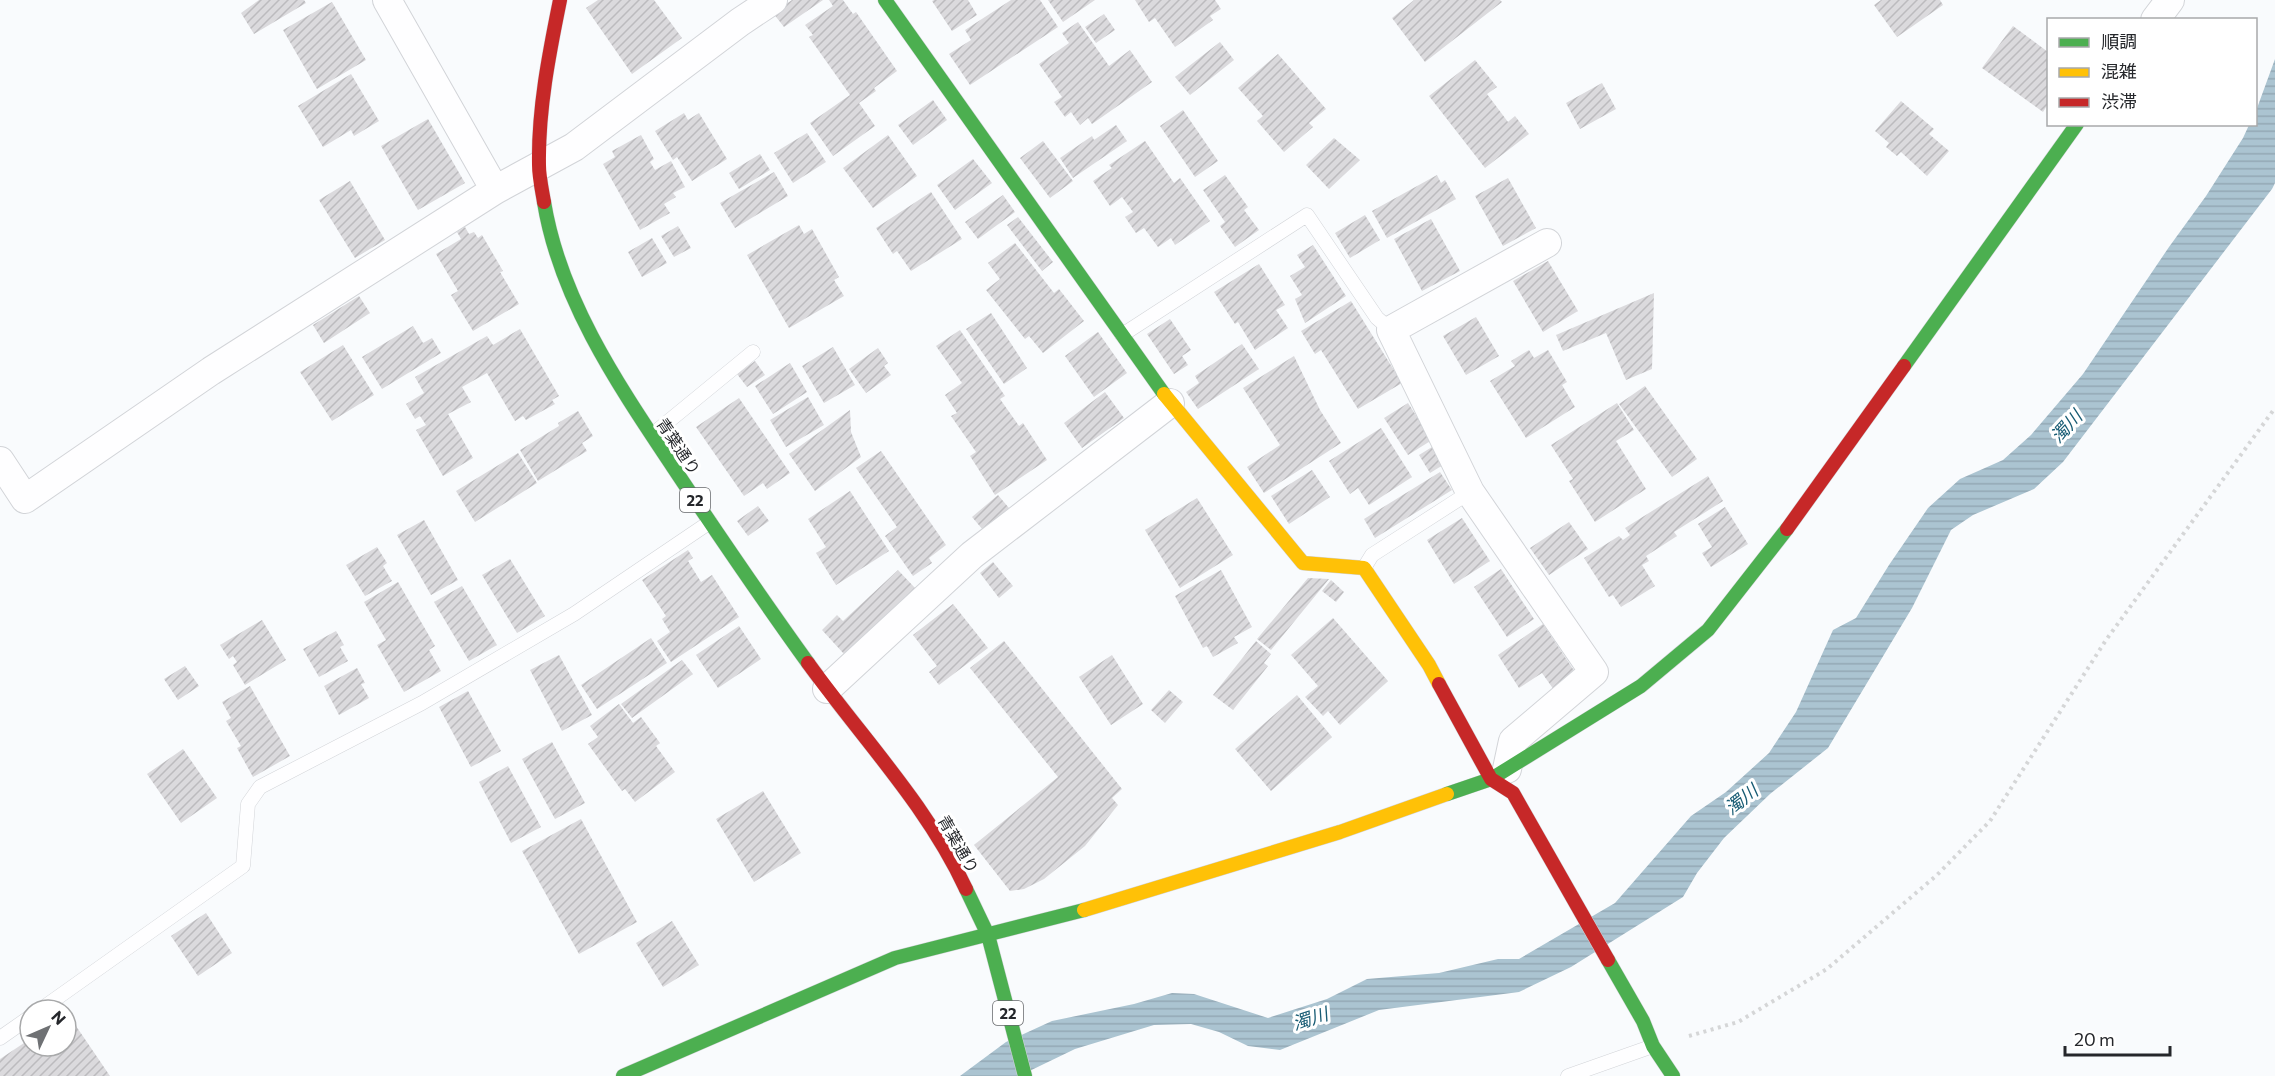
<svg xmlns="http://www.w3.org/2000/svg" width="2275" height="1076" viewBox="0 0 2275 1076" font-family="Commissioner,'Noto Sans JP',sans-serif">
  <style>
    .water { fill: url(#water-rules) }
    .building { fill: url(#building-hatch) }
    .lines { fill: none; stroke-linecap: round; stroke-linejoin: round }
    .lane-casing { stroke: #d2d4d8; stroke-width: 15 }
    .street-casing { stroke: #d2d4d8; stroke-width: 30 }
    .fast-casing { stroke: #d2d4d8; stroke-width: 15 }
    .slow-casing { stroke: #d2d4d8; stroke-width: 15 }
    .jam-casing { stroke: #d2d4d8; stroke-width: 15 }
    .path { stroke: #d5d6d7; stroke-width: 4; stroke-dasharray: 3 4.5; stroke-linecap: butt }
    .lane { stroke: #fefeff; stroke-width: 14 }
    .street { stroke: #fefeff; stroke-width: 28 }
    .fast { stroke: #4caf50; stroke-width: 14 }
    .slow { stroke: #ffc107; stroke-width: 14 }
    .jam { stroke: #c62828; stroke-width: 14 }
    .labels { text-anchor: middle; dominant-baseline: central; stroke-width: 6; stroke-linejoin: round; paint-order: stroke }
    .shield { fill: #fff; stroke: #66686b; stroke-width: 1.5 }
    .shield-label { font-size: 15px; font-weight: bold; fill: #25272b }
    .street-label { font-size: 16px; fill: #25272b; stroke: #fff }
    .water-label { font-size: 18px; font-style: italic; fill: #185c74; stroke: #fff }
  </style>
  <defs>
    <pattern id="water-rules" width="6" height="5" patternUnits="userSpaceOnUse" patternTransform="scale(1.5)"><rect width="6" height="5" fill="#abc4d1"/><path d="M0 2.5h6" fill="none" stroke="#93a8b4"/></pattern>
    <pattern id="building-hatch" width="6" height="6" patternUnits="userSpaceOnUse" patternTransform="scale(1.5)"><rect width="6" height="6" fill="#dbdadd"/><path d="M-1 1l2-2M0 6l6-6M5 7l2-2" fill="none" stroke="#bcbbbe"/></pattern>
  </defs>
  <rect width="100%" height="100%" fill="#f9fbfd"/>
  <path class="water" d="M2275,59v124l-3,6 -209,273 -29,27 -61,26 -22,15 -39,78 -84,140 -58,46 -46,44 -27,35 -14,24 -112,70 -52,25 -140,18 -99,40 -32,-4 -29,-14 -28,-8 -37,1 -79,24 -56,27h-59l46,-34 46,-21 82,-17 38,-11 22,1 74,24 59,-19 40,-20 72,-6 59,-14h21l96,-56 76,-87 35,-24 43,-39 27,-41 37,-82 23,-12 33,-53 39,-57 32,-29 43,-19 28,-25 52,-61 86,-127 37,-51 37,-58 6,-13 7,-1v-13z"/>
  <path class="building" d="M259,0h45l2,3 -52,31 -13,-21z
    M598,0h56l28,38 -50,36 -46,-66z
    M792,0h31l-39,27 -11,-14z
    M829,0h14l10,14 3,-2 41,59 -23,17 2,3 -17,12 16,23 -42,30 -23,-33 40,-28 -41,-58 4,-2 -8,-10 28,-19z
    M934,0h34l9,15 -25,16 -20,-30z
    M1011,0h29l18,27 -88,58 -21,-31 22,-14 -6,-10z
    M1048,0h47l-32,22z
    M1135,0h80l6,9 -11,7 3,4 -38,27 -20,-29 -6,4z
    M1414,0h86l2,2 -77,60 -33,-44z
    M1881,0h59l3,5 -46,32 -23,-32z
    M332,2l34,58 -49,29 -34,-59z
    M1104,14l11,16 -19,13 -11,-16z
    M1078,22l31,44 21,-16 22,32 -60,42 -4,-6 -8,7 -9,-13 -6,5 -11,-15 8,-5 -23,-33 30,-21 -7,-10z
    M2013,26l35,26v52l-5,8 -61,-44z
    M1220,42l14,18 -44,35 -15,-18z
    M1278,54l48,55 -17,14 4,4 -29,25 -27,-31 6,-5 -25,-28z
    M1475,60l22,27 -10,7 21,28 7,-6 14,18 -44,34 -56,-72z
    M351,74l28,47 -25,15 -3,-6 -28,17 -25,-41z
    M1602,83l14,26 -36,20 -14,-26z
    M933,100l14,20 -34,25 -15,-20z
    M1901,101l33,28 -5,5 20,17 -22,25 -26,-24 -4,4 -11,-9 3,-4 -14,-12z
    M1183,110l35,51 -23,16 -35,-51z
    M684,113l4,7 11,-7 28,46 -35,22 -15,-24 -4,3 -18,-29z
    M428,119l37,64 -47,27 -37,-64z
    M1116,125l11,16 -54,37 -13,-20 32,-22 2,4z
    M807,133l19,29 -33,21 -19,-30z
    M641,135l13,24 -4,3 5,8 16,-9 14,26 -12,6 3,4 -12,7 6,9 -30,17 -37,-66 12,-7 -3,-6z
    M888,135l29,41 -44,32 -30,-40z
    M1334,138l26,22 -31,29 -23,-24z
    M1043,141l30,40 -23,17 -30,-40z
    M1145,141l29,42 6,-5 30,43 -35,24 -4,-7 -13,9 -14,-19 -8,5 -11,-16 8,-5 -11,-15 -12,9 -17,-25 19,-13 -3,-3z
    M760,154l10,16 -31,19 -10,-16z
    M973,159l19,24 -37,27 -18,-25z
    M774,172l14,24 -53,32 -15,-25z
    M1225,175l23,32 -4,3 15,20 -24,17 -15,-21 5,-4 -22,-32z
    M1437,175l4,8 4,-3 11,19 -69,39 -15,-27z
    M1508,178l28,50 -33,18 -28,-50z
    M350,181l35,59 -30,18 -36,-58z
    M931,192l31,47 -51,32 -14,-20 -4,3 -17,-26z
    M1003,195l12,17 -37,27 -13,-17z
    M1365,215l15,25 -30,18 -15,-25z
    M1018,217l35,45 -11,9 -35,-46z
    M1431,219l29,52 -38,20 -28,-52z
    M799,225l5,9 8,-5 27,48 -5,3 10,16 -55,32 -42,-73z
    M678,226l13,22 -17,9 -13,-21z
    M465,227l4,7 5,-2 4,6 4,-3 21,36 -3,1 19,32 -46,27 -22,-36 7,-4 -22,-37 25,-15 -4,-7z
    M652,238l15,25 -25,14 -14,-25z
    M1015,243l39,50 5,-4 25,32 -41,32 -14,-17 -4,3 -39,-49 14,-11 -12,-16z
    M1313,245l33,51 -41,27 -10,-24 7,-4 -12,-19 15,-9 -8,-12z
    M1548,261l30,50 -35,21 -30,-51z
    M1259,264l26,41 -9,5 12,18 -33,22 -17,-28 -3,2 -21,-32z
    M1654,293l-2,76 -26,11 -20,-47 -43,18 -7,-16z
    M359,296l11,17 -46,30 -11,-18z
    M1351,301l51,82 -44,26 -37,-59 -6,4 -14,-23z
    M991,313l36,55 -23,16 -38,-55z
    M1476,317l23,39 -33,19 -23,-39z
    M1170,319l21,31 -9,6 6,9 -14,9 -27,-40z
    M413,326l10,17 9,-5 9,15 -59,36 -20,-32z
    M520,329l39,67 -7,4 3,4 -29,16 -3,-4 -8,5 -28,-48 -25,14 9,15 -23,12 25,44 -30,18 -27,-46 10,-5 -6,-9 -5,3 -9,-15 18,-11 -9,-16 72,-41 6,9z
    M960,330l45,66 -5,3 19,27 4,-3 24,37 -52,35 -25,-39 6,-4 -25,-36 6,-3 -12,-18 17,-12 -26,-37z
    M1098,332l29,41 -33,24 -29,-41z
    M1242,344l17,25 -61,40 -12,-17 13,-9 -4,-7z
    M343,345l31,50 -42,26 -32,-49z
    M833,347l22,38 -31,18 -22,-37z
    M878,348l10,15 -4,3 7,9 -25,18 -17,-24z
    M1529,350l5,8 14,-8 19,32 -5,3 13,22 -49,31 -36,-57 25,-15 -4,-5z
    M1294,356l26,54 21,33 -77,50 -17,-26 33,-22 -37,-57z
    M755,361l10,14 -18,12 -10,-13z
    M790,363l17,29 -34,22 -18,-28z
    M1645,386l52,73 -25,18 -53,-73z
    M1105,392l19,26 -42,30 -18,-25z
    M808,397l16,28 -38,22 -16,-27z
    M739,398l51,75 -23,16 -4,-6 -19,13 -48,-69z
    M1408,403l24,37 -24,15 -24,-37z
    M1617,403l17,27 -18,11 30,48 -51,33 -26,-41 4,-2 -22,-34z
    M850,410l1,22 10,25 -46,34 -26,-37z
    M578,411l15,25 -11,7 5,8 -49,30 -18,-31 39,-24 -1,-3z
    M1381,428l31,49 -43,28 -11,-17 -8,6 -21,-33z
    M1432,447l11,18 -13,8 -11,-18z
    M881,451l65,94 -17,13 3,5 -19,13 -28,-40 12,-9 -41,-59z
    M518,453l19,30 -62,39 -19,-31z
    M1312,470l18,27 -41,27 -18,-28z
    M1440,472l12,18 -77,48 -11,-19z
    M1708,476l15,25 -49,31 3,4 -31,20 3,5 -7,4 13,21 -34,21 -8,-12 -4,2 -25,-39 35,-22 4,4 7,-5 -5,-7z
    M850,491l39,60 -53,34 -20,-32 10,-6 -18,-28z
    M998,495l11,13 -26,22 -11,-13z
    M1197,498l36,57 -53,33 -35,-58z
    M758,506l11,15 -21,15 -11,-15z
    M1725,507l23,37 -37,23 -9,-14 10,-6 -14,-23z
    M1462,518l28,43 -36,23 -27,-44z
    M424,520l34,60 -27,15 -34,-60z
    M1569,522l19,27 -39,26 -19,-27z
    M377,547l10,16 -4,3 9,15 -27,15 -19,-31z
    M688,550l5,8 -5,3 13,21 11,-7 27,42 -68,45 -14,-21 13,-9 -8,-13 4,-3 -24,-36z
    M510,559l35,57 -28,17 -35,-58z
    M993,562l20,24 -14,12 -19,-25z
    M1501,569l33,50 -27,18 -33,-50z
    M898,570l17,18 -71,66 -22,-24 15,-15 6,6z
    M1221,570l31,57 -18,10 4,6 -25,14 -6,-11 -4,2 -28,-52z
    M1308,578l21,1 -58,71 -14,-11z
    M1331,580l13,12 -8,10 -14,-11z
    M398,582l37,64 -6,4 12,21 -37,21 -27,-47 9,-5 -22,-38z
    M462,586l35,59 -28,16 -35,-59z
    M953,604l35,44 -49,37 -10,-13 8,-6 -24,-31z
    M1333,618l55,63 -48,44 -12,-14 -5,5 -18,-19 13,-11 -27,-31z
    M262,620l24,40 -41,25 -12,-20 4,-3 -4,-6 -4,3 -9,-14z
    M1543,624l34,51 -23,15 -12,-17 -23,15 -21,-33z
    M739,626l22,33 -43,29 -22,-33z
    M336,631l8,14 -4,2 8,14 -29,16 -16,-28z
    M651,638l16,25 -70,46 -16,-24z
    M1004,641l118,148 -10,9 6,7 -33,41 -41,33 -20,10 -14,2 -36,-46 84,-68 -88,-109z
    M1256,641l15,13 -7,9 4,3 -35,44 -20,-15z
    M559,655l33,60 -30,16 -32,-61z
    M1112,655l31,49 -32,21 -32,-48z
    M682,660l11,14 -61,44 -11,-14z
    M185,666l14,20 -21,14 -14,-21z
    M357,668l8,15 -4,1 8,14 -30,17 -15,-29z
    M250,686l40,70 -37,21 -16,-29 4,-2 -15,-25 5,-3 -9,-16z
    M1169,690l14,12 -18,21 -14,-13z
    M468,691l33,60 -30,16 -32,-60z
    M1297,695l35,42 -61,54 -36,-42z
    M619,704l14,19 8,-6 19,26 -4,3 19,26 -40,30 -10,-13 -3,2 -34,-47 10,-7 -8,-11z
    M552,742l33,61 -30,16 -33,-60z
    M183,749l34,49 -36,25 -34,-49z
    M508,766l33,61 -30,16 -32,-61z
    M763,791l38,62 -47,29 -38,-63z
    M581,819l56,103 -58,32 -57,-103z
    M206,913l26,40 -34,23 -27,-40z
    M672,921l27,44 -36,22 -27,-44z
    M74,1023l36,53h-110v-17l30,-20v7h36v-22z"/>
  <g class="lines">
    <defs>
      <path id="lane" d="M1122,335l185,-120 70,103 14,12
        M653,434l100,-82
        M1364,568l8,-13 98,-63
        M40,1010l203,-144 5,-62 12,-17 162,-84 152,-89 136,-92
        M0,1038l30,-21
        M1568,1076l85,-30"/>
      <path id="street" d="M387,0l108,190
        M2155,20l15,-20
        M0,461l25,38 186,-128 284,-181 79,-43 166,-125 33,-22
        M827,689l145,-134 198,-152
        M1507,769l6,-28 81,-69 -124,-180 -79,-162 156,-87"/>
      <path id="fast" d="M885,0l279,394
        M544,202c16,98 75,184 129,265 44,66 89,132 135,196
        M1904,366l173,-242
        M1447,794l44,-15 150,-93 67,-56 79,-101
        M966,889l22,46 37,141
        M1608,960l35,61 10,25 20,30
        M623,1076l272,-118 189,-48"/>
      <path id="slow" d="M1164,394l139,169 61,5 65,97 10,19
        M1084,910l256,-78 107,-38"/>
      <path id="jam" d="M544,202c-2,-12 -5,-25 -5,-37 -1,-55 10,-111 21,-165
        M1787,529l117,-163
        M808,663c54,75 119,142 158,226
        M1439,684l52,95 22,14 95,167"/>
    </defs>
    <use href="#lane" class="lane-casing"/>
    <use href="#street" class="street-casing"/>
    <use href="#fast" class="fast-casing"/>
    <use href="#slow" class="slow-casing"/>
    <use href="#jam" class="jam-casing"/>
    <path class="path" d="M1689,1036l49,-14 89,-53 110,-94 53,-54 116,-181 169,-232"/>
    <use href="#lane" class="lane"/>
    <use href="#street" class="street"/>
    <use href="#fast" class="fast"/>
    <use href="#slow" class="slow"/>
    <use href="#jam" class="jam"/>
  </g>
  <g class="labels">
    <g class="shield">
      <rect x="680" y="488" width="30" height="24" rx="4.5"/>
      <rect x="993" y="1001" width="30" height="24" rx="4.5"/>
    </g>
    <g class="shield-label">
      <text x="695" y="500">22</text>
      <text x="1008" y="1013">22</text>
    </g>
    <g class="street-label">
      <text transform="translate(679 446) rotate(56)">青葉通り</text>
      <text transform="translate(959 844) rotate(60)">青葉通り</text>
    </g>
    <g class="water-label">
      <text transform="translate(2066 426) rotate(-47)">濁川</text>
      <text transform="translate(1741 799) rotate(-38)">濁川</text>
      <text transform="translate(1310 1018) rotate(-18)">濁川</text>
    </g>
  </g>
  <rect x="2047" y="18" width="210" height="108" fill="#ffffff" stroke="#a8a9aa" stroke-width="1.5"/>
  <rect x="2059" y="38" width="30" height="9" fill="#4caf50" stroke="#a8a9aa" stroke-width="1.5"/>
  <text x="2101" y="48" font-size="18" fill="#25272b">順調</text>
  <rect x="2059" y="68" width="30" height="9" fill="#ffc107" stroke="#a8a9aa" stroke-width="1.5"/>
  <text x="2101" y="78" font-size="18" fill="#25272b">混雑</text>
  <rect x="2059" y="98" width="30" height="9" fill="#c62828" stroke="#a8a9aa" stroke-width="1.5"/>
  <text x="2101" y="108" font-size="18" fill="#25272b">渋滞</text>
  <g transform="translate(48 1028) rotate(46)"><circle r="28" fill="#ffffff" stroke="#a8a9aa" stroke-width="1.5"/>
  <path d="M0-4.5L10 22L0 15L-10 22Z" fill="#6f7174"/>
  <text y="-9" font-size="16" font-weight="bold" text-anchor="middle" fill="#25272b">N</text>
  </g>
  <path d="M2065 1046v9h105v-9" fill="none" stroke="#25272b" stroke-width="3"/>
  <text x="2074" y="1046" font-size="18" fill="#25272b" stroke="#ffffff" stroke-width="4.5" paint-order="stroke">20 m</text>
</svg>
